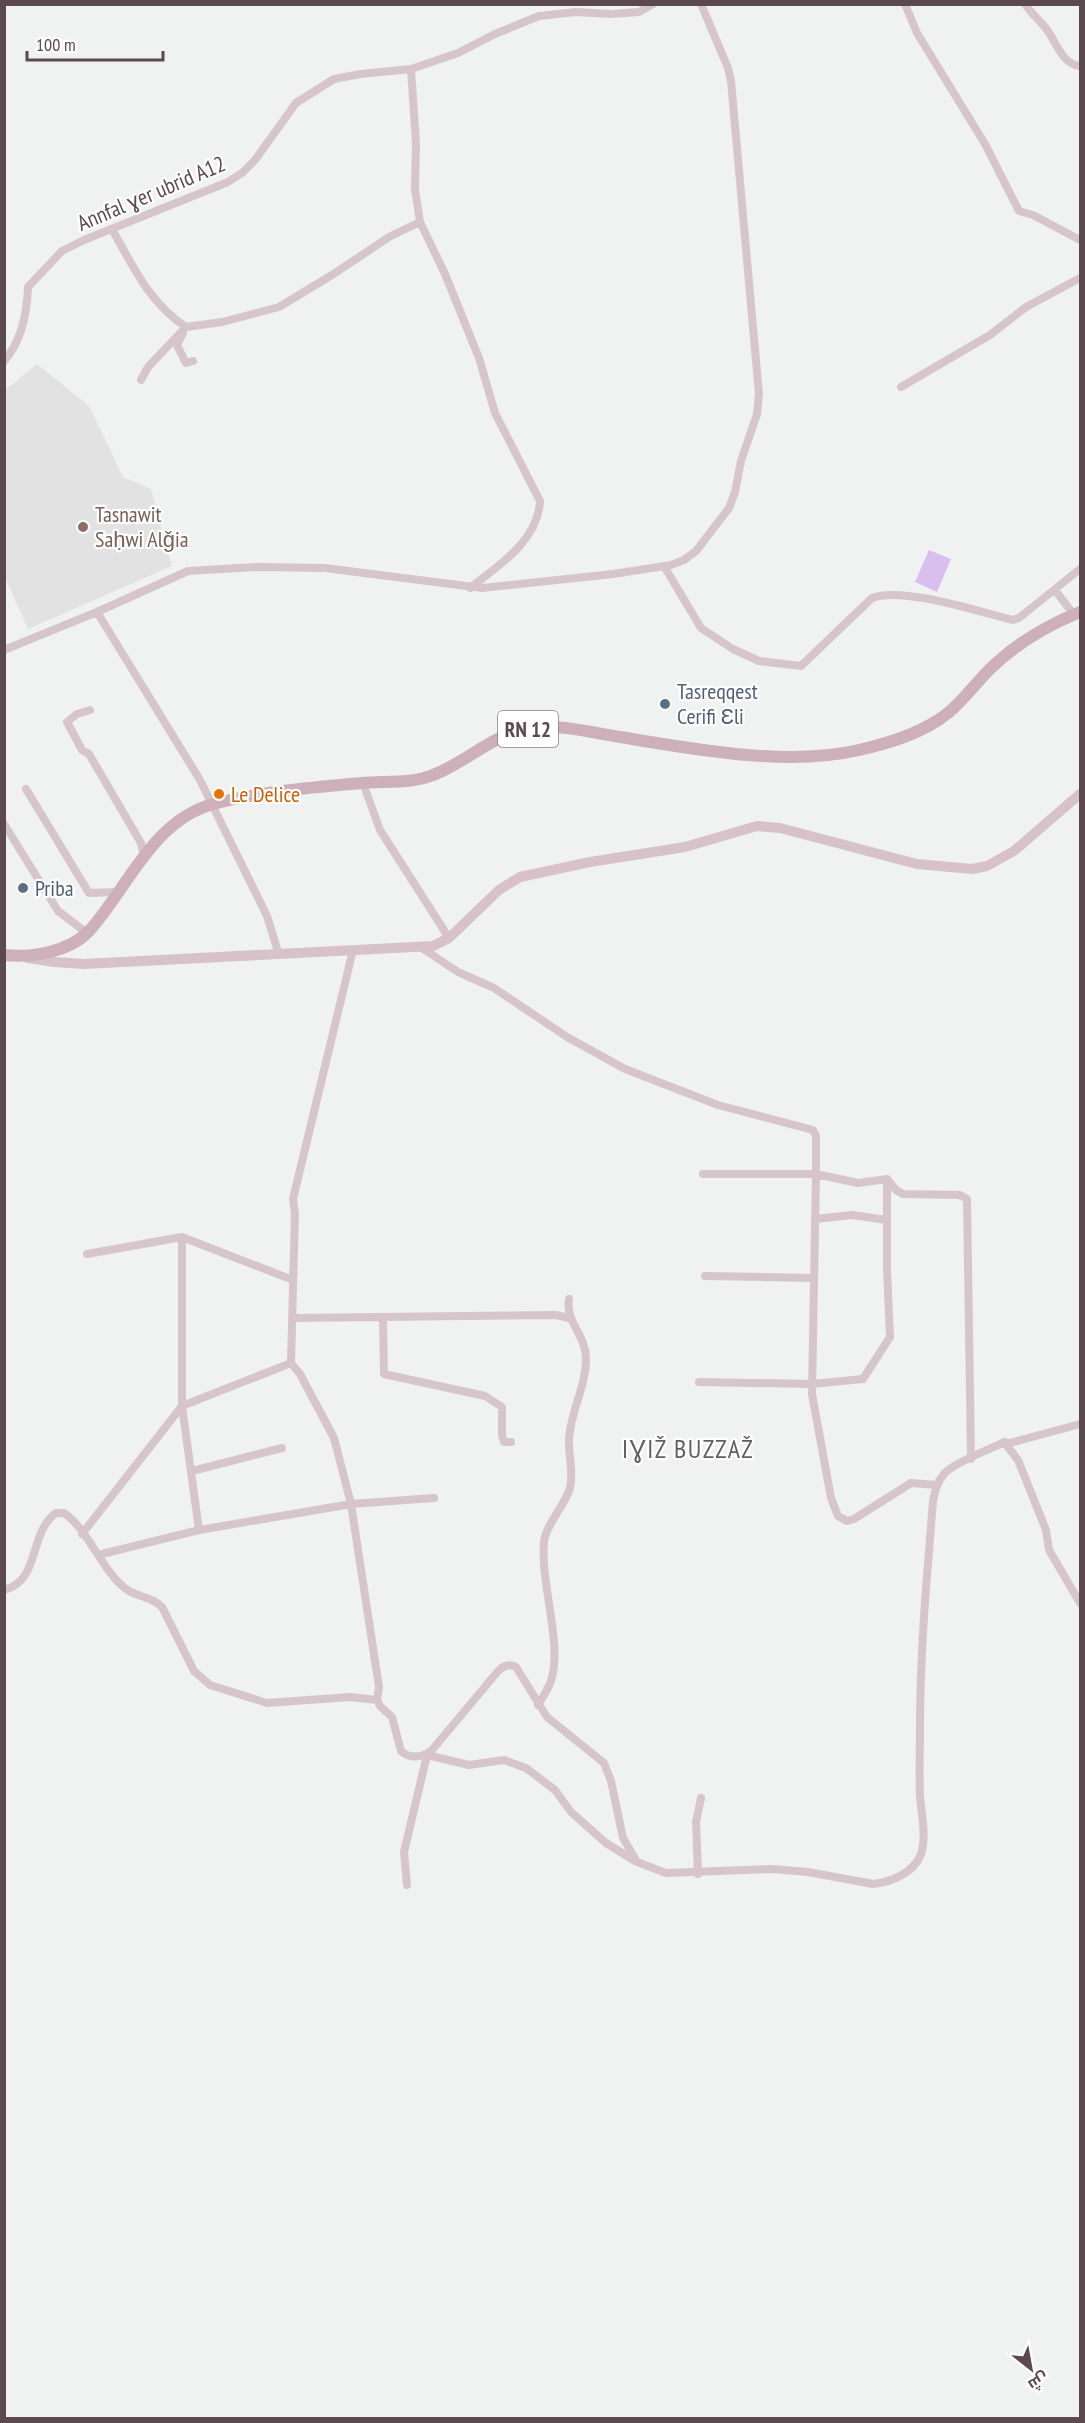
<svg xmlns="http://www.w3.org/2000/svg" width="1085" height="2423" viewBox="0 0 1085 2423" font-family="'PT Sans Narrow',Cairo,sans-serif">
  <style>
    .education { fill: #e1e2e1 }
    .green { fill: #d9bfed }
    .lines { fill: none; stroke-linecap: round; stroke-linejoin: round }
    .street { stroke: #d6c6cc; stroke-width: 8 }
    .secondary { stroke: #d7c2c9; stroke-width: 10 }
    .primary { stroke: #cdb0b9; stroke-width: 12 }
    .education-dot { fill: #8d6e63; stroke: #fff; stroke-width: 2 }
    .service-dot { fill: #5c6f8a; stroke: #fff; stroke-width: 2 }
    .food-dot { fill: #e8710a; stroke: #fff; stroke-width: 2 }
    .labels { text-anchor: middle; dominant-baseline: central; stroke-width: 4.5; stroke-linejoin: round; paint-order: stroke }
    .shield { fill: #fff; stroke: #8d7f84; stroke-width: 1.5 }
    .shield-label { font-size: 21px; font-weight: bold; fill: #5c484f }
    .street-label { font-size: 22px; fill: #5c484f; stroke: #fff }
    .education-label { font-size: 22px; fill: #785e54; stroke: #fff; text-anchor: start }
    .service-label { font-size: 22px; fill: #4e5e75; stroke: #fff; text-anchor: start }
    .food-label { font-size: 22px; fill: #c56008; stroke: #fff; text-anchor: start }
    .quarter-label { font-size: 26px; letter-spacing: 1.5px; fill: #645c5e; stroke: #fff }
  </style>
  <rect width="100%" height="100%" fill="#eff2f0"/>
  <path class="education" d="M37,364l52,42 34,71 28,12 21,77 -144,63 -23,-52 -1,-186z"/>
  <path class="green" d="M929,550l22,9 -14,33 -22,-10z"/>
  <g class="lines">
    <path class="street" d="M905,4l12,29 68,111 34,67 14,4 47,25
      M1025,4c6,9 13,15 20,23 11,13 16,37 35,39
      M411,69l5,74 -1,47 5,32 25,52 34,84 16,55 45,88c-2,40 -42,65 -70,87
      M112,229c20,36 38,75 74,98l36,-5 57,-15 53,-32 57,-38 31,-15
      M183,333l-6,12 9,18 7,-2
      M4,361c17,-19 23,-48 24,-74l34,-36 22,-11 144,-58 14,-9 13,-13 41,-57 38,-24 27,-5 50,-5 47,-16 37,-19 44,-18 37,-4 35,2 28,-2 14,-8
      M141,380l7,-13 38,-40
      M901,387l89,-52 36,-28 54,-29
      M664,566l37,62 32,21 26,12 42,5 71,-68c30,-12 108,14 141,22l6,-2 61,-49
      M1055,590l19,25
      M97,612l103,168 67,136 12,39
      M4,650l93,-38 91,-41 70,-4 67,1 157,20 131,-14 58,-9 13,-5 12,-9 33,-43 6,-16 6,-31 16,-47 2,-20 -28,-313 -3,-13 -27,-64
      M90,710l-13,4 -10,8 15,28 7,4 52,89 3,13
      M363,783l17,47 69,108
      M26,789l63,104 28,-1
      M4,824l54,87 29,22
      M422,948l36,24 36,16 73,49 58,32 93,36 95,25 3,6v38l42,9 29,-4 9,11 7,4 57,1 7,4 4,260
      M703,1174h113l-4,220 19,104 7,18 9,5 7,-2 57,-36 26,2
      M815,1219l37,-4 35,5
      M182,1237v169l17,124
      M87,1254l95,-17 111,43
      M705,1276l108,2
      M292,1318l264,-3 13,3
      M383,1318l1,56 101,22 17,11v28l2,7h7
      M291,1363l9,11 34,64 17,66 28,183 -2,13
      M699,1382l113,2 51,-5 27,-42 -3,-68v-90
      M1004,1442l14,18 28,70 3,20 31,53
      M192,1471l90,-23
      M82,1534l100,-128 109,-43 4,-150 -2,-14 60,-249
      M98,1555l101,-25 152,-26 83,-6
      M4,1590c37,-9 24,-57 52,-77h8c24,16 38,58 62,76 11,8 27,8 36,18l32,64 16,14 57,18 83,-6 27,3 3,6 12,11 9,34c9,8 21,7 31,-1l67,-80c6,-5 10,-6 17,-3l31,50 57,46 7,18 12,57 14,24 29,11 106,-4 36,3 65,12c18,-2 41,-11 48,-30 6,-18 0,-41 -1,-59 -1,-23 0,-46 0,-69 0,-76 7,-150 13,-225 2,-10 4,-19 11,-27 9,-11 45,-24 60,-32l6,1 70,-19
      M538,1705c5,-8 10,-16 13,-24 12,-37 -11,-97 -7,-140 2,-16 21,-36 26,-53 4,-17 -2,-33 -1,-50 2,-27 17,-52 17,-79 0,-25 -21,-36 -17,-60
      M698,1874l-2,-52 5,-24
      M407,1885l-3,-33 23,-97 42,10 35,-5 22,8 29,22 16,22 35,31 29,18"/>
    <path class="secondary" d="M28,958l26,4 30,2 349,-18 16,-8 50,-48 21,-13 70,-15 95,-15 72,-21 23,2 137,36 55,5 15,-3 27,-15 66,-57"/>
    <path class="primary" d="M4,955c28,3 65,-3 85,-24 39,-43 63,-110 124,-127 45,-12 102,-17 149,-21 24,-2 49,1 71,-8 33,-12 68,-47 103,-48 28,-2 57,6 84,10 74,12 166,30 239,13 31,-7 64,-17 89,-37 15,-12 27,-29 41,-43 25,-25 59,-45 91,-58"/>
  </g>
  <circle class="education-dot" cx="83" cy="527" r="6"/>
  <g class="service-dot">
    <circle cx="665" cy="704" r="6"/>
    <circle cx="23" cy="888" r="6"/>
  </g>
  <circle class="food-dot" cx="219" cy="794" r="6"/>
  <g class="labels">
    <rect class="shield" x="498" y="711" width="60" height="36" rx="4.5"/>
    <g class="shield-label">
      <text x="528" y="729">RN 12</text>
    </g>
    <g class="street-label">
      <text transform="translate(151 193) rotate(-23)">Annfal ɣer ubrid A12</text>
    </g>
    <g class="education-label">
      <text x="95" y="514">Tasnawit<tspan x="95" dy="25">Saḥwi Alǧia</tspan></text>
    </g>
    <g class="service-label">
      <text x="677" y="691">Tasreqqest<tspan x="677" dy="25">Cerifi Ɛli</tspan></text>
      <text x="35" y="888">Priba</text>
    </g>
    <g class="food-label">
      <text x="231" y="794">Le Delice</text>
    </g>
    <g class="quarter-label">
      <text x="688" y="1448">IƔIŽ BUZZAŽ</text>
    </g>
  </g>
  <rect width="1085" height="2423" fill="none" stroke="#5c484f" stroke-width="12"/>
  <g transform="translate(1031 2369) rotate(149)" stroke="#ffffff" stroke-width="4.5" paint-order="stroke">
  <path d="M0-4.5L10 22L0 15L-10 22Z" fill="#5c484f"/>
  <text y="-9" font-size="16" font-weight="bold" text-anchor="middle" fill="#5c484f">ش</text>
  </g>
  <path d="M27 51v9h136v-9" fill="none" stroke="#5c484f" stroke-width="3"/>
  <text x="36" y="51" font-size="18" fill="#5c484f" stroke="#ffffff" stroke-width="4.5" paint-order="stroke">100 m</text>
</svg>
